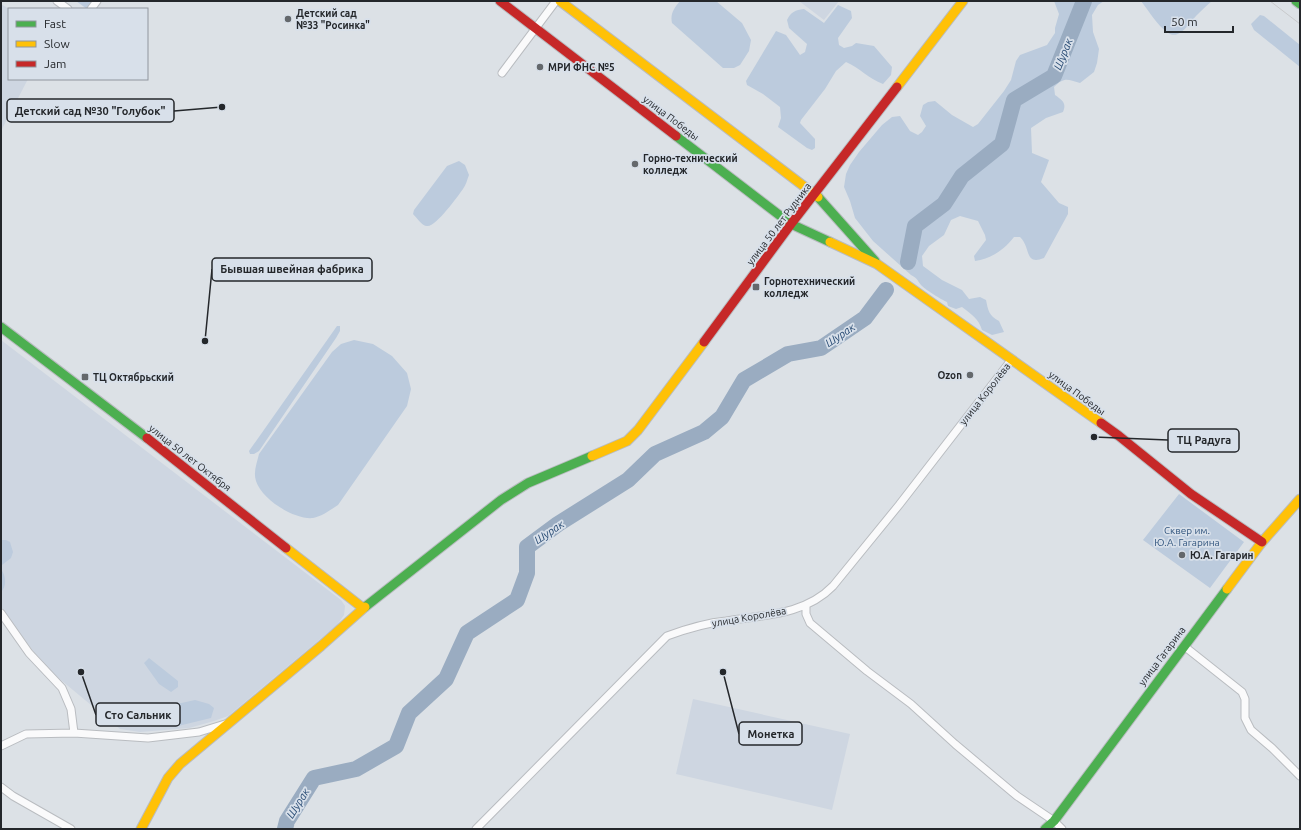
<svg xmlns="http://www.w3.org/2000/svg" width="1301" height="830" viewBox="0 0 1301 830" font-family="Ubuntu,sans-serif">
  <style>
    .built { fill: #ced6e1 }
    .green { fill: #bccbdd }
    .lines { fill: none; stroke-linecap: round; stroke-linejoin: round }
    .river { stroke: #9aacc1; stroke-width: 16 }
    .street-casing { stroke: #b9bcc0; stroke-width: 9 }
    .fast-casing { stroke: #b9bcc0; stroke-width: 11 }
    .slow-casing { stroke: #b9bcc0; stroke-width: 11 }
    .jam-casing { stroke: #b9bcc0; stroke-width: 11 }
    .street { stroke: #fafafb; stroke-width: 7 }
    .fast { stroke: #4caf50; stroke-width: 9 }
    .slow { stroke: #ffc107; stroke-width: 9 }
    .jam { stroke: #c62828; stroke-width: 9 }
    .tram { stroke: #c8c9cb; stroke-width: 1 }
    .poi-dot { fill: #64686c; stroke: #d8e0ea; stroke-width: 1.5 }
    .labels { text-anchor: middle; dominant-baseline: central; stroke-width: 3.5; stroke-linejoin: round; paint-order: stroke }
    .poi-label { font-size: 10px; font-weight: bold; fill: #24272b; stroke: #d8e0ea; text-anchor: start }
    .street-label { font-size: 10px; fill: #24272b; stroke: #d8e0ea }
    .park-label { font-size: 10px; fill: #30547d; stroke: #d8e0ea }
    .water-label { font-size: 11px; font-style: italic; fill: #264972; stroke: #d8e0ea }
    .leader { fill: none; stroke: #24272b; stroke-width: 1.5 }
    .callout-dot { fill: #24272b; stroke: #d8e0ea; stroke-width: 1.5 }
    .callout { fill: #d8e0ea; stroke: #24272b; stroke-width: 1.5 }
    .callout-label { font-size: 11px; text-anchor: middle; font-weight: bold; fill: #24272b }
  </style>
  <rect width="100%" height="100%" fill="#dce1e6"/>
  <path class="built" d="M799,1h40l-15,19z
    M1,4l8,5v70h19l-27,52z
    M1,340l340,260 4,6 -1,9 -7,10 -109,91 -14,5 -25,7 -49,4 -20,-3 -76,-63 -43,-59z
    M693,699l157,35 -18,76 -156,-36z"/>
  <path class="green" d="M76,1h17l-6,8z
    M680,1h36l26,22 9,17 -2,11 -9,14 -6,3h-11l-51,-45c-2,-9 2,-15 8,-22z
    M1054,1h50l-6,4 -6,10 1,17 6,17 -2,14 -3,9 -14,11c-13,-4 -16,-6 -26,4l1,8c7,5 12,8 8,17l-17,6 -15,10 1,25 17,7 -8,22 18,21 9,4v7l-24,44c-20,8 -13,-11 -24,-21h-6c-9,12 -23,22 -39,24l-1,-5 12,-16 -1,-5 -7,-14 -18,-5 -9,4 -7,15 -15,11 -7,10 1,10 19,14 20,10 7,9 11,-2 6,3c2,10 3,16 13,21l5,11 -12,3 -10,-5c-3,-11 -11,-16 -20,-23l-6,2 -8,-3 -1,-4c-5,-2 -21,-12 -25,-16 -5,-5 -3,-7 -11,-11l-38,-34 -18,-23 -5,-17 -6,-14 2,-13 4,-9 9,-13 23,-27 10,-8 8,-1 10,15 8,4 4,-3 4,-6 -6,-10 3,-11 5,-3 7,-1 17,14 21,12 5,-3 26,-33 7,-11 5,-19 4,-6 27,-10 8,-12v-5l4,-14z
    M1141,1h71c-6,5 -11,10 -16,15 -7,7 -17,26 -29,16 -9,-6 -19,-22 -26,-31z
    M838,5l13,6 1,7 -14,20 1,7 5,3 8,-2 4,-3 18,3 18,21 -1,8 -8,9c-14,-5 -23,-16 -37,-22l-10,9 -11,18 -24,31 -1,3 15,16v9l-3,2 -5,-2 -29,-21 3,-9 -1,-11 -17,-13 -16,-9 -1,-4 30,-50 10,4 14,20 5,-3 2,-8 -18,-16 -2,-8c4,-8 8,-10 17,-11l20,14z
    M1260,15l4,1 36,29v22l-46,-37 -3,-6z
    M459,161l6,4 4,10c-2,5 -3,10 -6,14 -5,7 -28,39 -36,37 -5,0 -10,-8 -14,-12l1,-4 33,-44z
    M337,326h3v5l-4,7 -77,113 -5,3h-4l-1,-3z
    M354,340l19,4 19,12 15,17 4,16 -4,17 -69,99c-8,5 -15,11 -25,13 -18,2 -51,-18 -57,-37 -3,-9 1,-18 3,-27l73,-102 9,-8z
    M1179,494l65,48 -34,46 -67,-48z
    M1,540h5l4,2 3,10 -2,6 -9,7 -1,2z
    M1,569c5,7 6,17 0,23z
    M149,658l29,23v6l-7,5 -12,-8 -15,-21z
    M195,700l14,4 5,4 -3,10 -33,8 -13,-1 -3,-5 2,-9 13,-7z"/>
  <g class="lines">
    <path class="river" d="M908,262l7,-36 29,-22 18,-28 40,-32 12,-44 40,-24 30,-75
      M285,829l2,-8 27,-43 42,-9 40,-23 13,-33 37,-34 21,-46 50,-33 10,-27v-26l31,-23 70,-44 27,-26 49,-22 18,-15 22,-37 44,-26 33,-6 44,-30 21,-28"/>
    <defs>
      <path id="street" d="M57,1l11,8
        M91,9l6,-8
        M502,73l54,-72
        M806,605v9l4,9 57,48 44,33 44,40 62,52 37,25 8,8
        M1,613l28,40 33,35 9,21 3,24
        M1184,646l58,46 3,7v19l6,12 21,18 28,28
        M1,746l25,-12 48,-1 74,5 51,-6 26,-8
        M1,787l12,9 58,33
        M476,829l191,-193c19,-7 38,-13 59,-15 38,-6 79,-6 107,-35l66,-81 113,-146"/>
      <path id="fast" d="M1296,1l4,3
        M676,136l115,88 39,18
        M818,197l57,64
        M1,327l146,111
        M365,607l136,-107 27,-17 64,-27
        M1045,829l9,-8 173,-232"/>
      <path id="slow" d="M560,1l258,196
        M897,87l66,-86
        M830,242l47,22 224,159
        M592,456l35,-15 11,-11 66,-88
        M286,548l77,60
        M1227,589l35,-47 38,-43
        M141,829l27,-51 12,-14 141,-118 44,-39"/>
      <path id="jam" d="M500,1l176,135
        M704,342l87,-118 106,-137
        M1101,423l18,13 72,58 71,48
        M147,438l139,110"/>
    </defs>
    <use href="#street" class="street-casing"/>
    <use href="#fast" class="fast-casing"/>
    <use href="#slow" class="slow-casing"/>
    <use href="#jam" class="jam-casing"/>
    <use href="#street" class="street"/>
    <use href="#fast" class="fast"/>
    <use href="#slow" class="slow"/>
    <use href="#jam" class="jam"/>
    <path class="tram" d="M1270,1l30,23"/>
  </g>
  <g class="poi-dot">
    <circle cx="288" cy="19" r="4"/>
    <circle cx="540" cy="67" r="4"/>
    <circle cx="635" cy="164" r="4"/>
    <rect x="752" y="283" width="8" height="8" rx="2"/>
    <circle cx="970" cy="375" r="4"/>
    <rect x="81" y="373" width="8" height="8" rx="2"/>
    <circle cx="1182" cy="555" r="4"/>
  </g>
  <g class="labels">
    <g class="poi-label">
      <text x="296" y="13">Детский сад<tspan x="296" dy="12">№33 "Росинка"</tspan></text>
      <text x="548" y="67">МРИ ФНС №5</text>
      <text x="643" y="158">Горно-технический<tspan x="643" dy="12">колледж</tspan></text>
      <text x="764" y="281">Горнотехнический<tspan x="764" dy="12">колледж</tspan></text>
      <text x="962" y="375" text-anchor="end">Ozon</text>
      <text x="93" y="377">ТЦ Октябрьский</text>
      <text x="1190" y="555">Ю.А. Гагарин</text>
    </g>
    <g class="street-label">
      <text transform="translate(671 118) rotate(37)">улица Победы</text>
      <text transform="translate(779 224) rotate(-53)">улица 50 лет Рудника</text>
      <text transform="translate(1077 393) rotate(36)">улица Победы</text>
      <text transform="translate(985 394) rotate(-52)">улица Королёва</text>
      <text transform="translate(190 458) rotate(38)">улица 50 лет Октября</text>
      <text transform="translate(749 617) rotate(-10)">улица Королёва</text>
      <text transform="translate(1162 656) rotate(-53)">улица Гагарина</text>
    </g>
    <g class="park-label">
      <text x="1187" y="530">Сквер им.<tspan x="1187" dy="12">Ю.А. Гагарина</tspan></text>
    </g>
    <g class="water-label">
      <text transform="translate(1063 54) rotate(-68)">Шурак</text>
      <text transform="translate(840 335) rotate(-34)">Шурак</text>
      <text transform="translate(549 532) rotate(-34)">Шурак</text>
      <text transform="translate(298 803) rotate(-58)">Шурак</text>
    </g>
  </g>
  <path class="leader" d="M222 107L174 111M205 341L212 269M1094 437L1168 440M81 672L96 715M723 672L739 734"/>
  <g class="callout-dot">
    <circle cx="222" cy="107" r="4"/>
    <circle cx="205" cy="341" r="4"/>
    <circle cx="1094" cy="437" r="4"/>
    <circle cx="81" cy="672" r="4"/>
    <circle cx="723" cy="672" r="4"/>
  </g>
  <g class="callout">
    <rect x="7" y="99" width="167" height="23" rx="4"/>
    <rect x="212" y="258" width="160" height="23" rx="4"/>
    <rect x="1168" y="429" width="71" height="23" rx="4"/>
    <rect x="96" y="703" width="84" height="23" rx="4"/>
    <rect x="739" y="722" width="63" height="23" rx="4"/>
  </g>
  <g class="callout-label">
    <text x="90" y="115">Детский сад №30 "Голубок"</text>
    <text x="292" y="273">Бывшая швейная фабрика</text>
    <text x="1204" y="444">ТЦ Радуга</text>
    <text x="138" y="719">Сто Сальник</text>
    <text x="771" y="738">Монетка</text>
  </g>
  <rect width="1301" height="830" fill="none" stroke="#24272b" stroke-width="4"/>
  <rect x="8" y="8" width="140" height="72" fill="#d8e0ea" stroke="#90969e"/>
  <rect x="16" y="21" width="20" height="6" fill="#4caf50" stroke="#90969e"/>
  <text x="44" y="28" font-size="12" fill="#24272b">Fast</text>
  <rect x="16" y="41" width="20" height="6" fill="#ffc107" stroke="#90969e"/>
  <text x="44" y="48" font-size="12" fill="#24272b">Slow</text>
  <rect x="16" y="61" width="20" height="6" fill="#c62828" stroke="#90969e"/>
  <text x="44" y="68" font-size="12" fill="#24272b">Jam</text>
  <path d="M1165 26v6h68v-6" fill="none" stroke="#24272b" stroke-width="2"/>
  <text x="1171" y="26" font-size="12" fill="#24272b" stroke="#d8e0ea" stroke-width="3" paint-order="stroke">50 m</text>
</svg>
